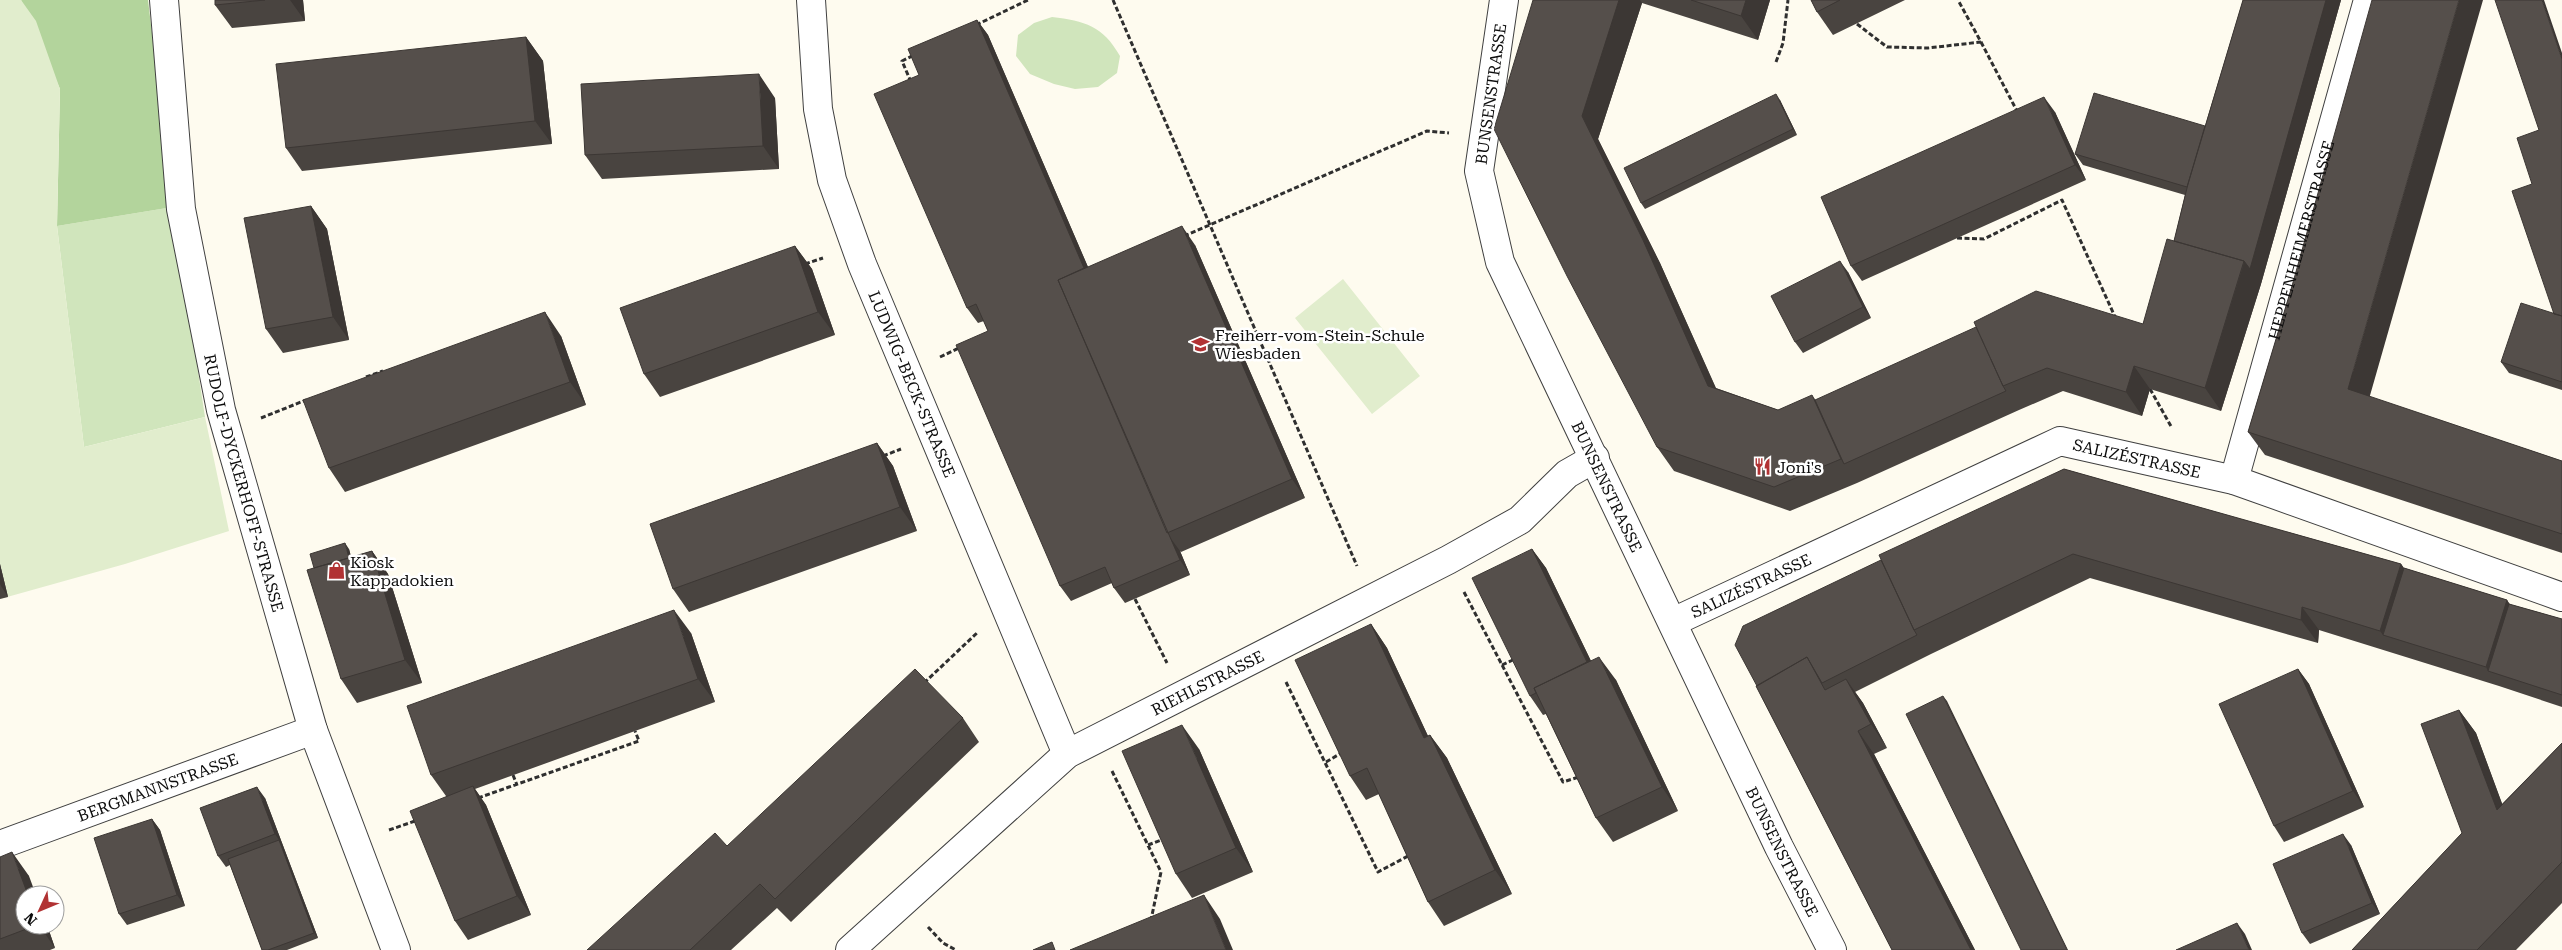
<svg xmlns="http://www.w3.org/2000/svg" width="2562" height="950" viewBox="0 0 2562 950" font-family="'Roboto Serif',serif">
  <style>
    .green { fill: #d0e5bc }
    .forest { fill: #b3d49c }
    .pitch { fill: #e1edcd }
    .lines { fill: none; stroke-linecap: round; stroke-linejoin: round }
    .street-casing { stroke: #404040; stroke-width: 30 }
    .path { stroke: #2f2f2f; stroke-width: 3; stroke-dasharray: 5 2.5; stroke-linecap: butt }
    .street { stroke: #fff; stroke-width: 28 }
    .wall { fill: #494440 }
    .shaded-wall { fill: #3c3734 }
    .building { fill: #554f4b; stroke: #3c3734 }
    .labels { text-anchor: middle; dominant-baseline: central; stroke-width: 5; stroke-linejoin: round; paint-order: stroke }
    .street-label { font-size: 16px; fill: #0d0d0d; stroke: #fff }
    .poi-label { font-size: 16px; fill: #0d0d0d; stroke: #fff; text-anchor: start }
  </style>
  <rect width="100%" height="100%" fill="#fefbef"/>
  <path class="green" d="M1052,17c33,4 51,9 68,39l-3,17 -19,14 -23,2 -21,-5 -24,-10 -14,-18 2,-21 16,-12z
    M173,207l32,210 -121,30 -27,-221z"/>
  <path class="forest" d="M21,0h127l25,207 -116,19 3,-137z"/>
  <path class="pitch" d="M0,0h21l15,21 24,68 -3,137 27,221 121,-30 24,114 -104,33 -125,35z
    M1343,279l77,97 -48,38 -77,-96z"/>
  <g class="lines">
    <defs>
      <g id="street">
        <path id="s1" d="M164,0l17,209 40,201 92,320 83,220"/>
        <path id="s2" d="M811,0l7,109 14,71 30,84 205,490"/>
        <path id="s3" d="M1504,0l-25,171 21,91 279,585 53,103"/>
        <path id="s4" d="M2234,480l134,-480"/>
        <path id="s5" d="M1673,622l387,-181 174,39 328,117"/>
        <path id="s6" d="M0,845l313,-115"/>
        <path id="s7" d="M850,950l217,-196 381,-194 72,-40 47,-46 28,-16"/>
      </g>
    </defs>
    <use href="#street" class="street-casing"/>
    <path class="path" d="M1113,0l244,566
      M1857,24l30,23 41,1 53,-6 -23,-42
      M976,25l52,-25
      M1981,42l37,71
      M1776,62l7,-19 5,-43
      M911,82l-9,-21 12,-6
      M1184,236l243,-105 22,2
      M1957,238l27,1 78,-39 54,119
      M805,264l18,-6
      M940,357l21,-10
      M366,377l17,-6
      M2150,389l22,39
      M261,418l45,-18
      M883,456l18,-7
      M1464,592l99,190 16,-5
      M1135,599l32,64
      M1502,665l13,-6
      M1286,682l92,190 32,-17
      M924,683l54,-51
      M1326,762l17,-10
      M1112,771l49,101 -10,48
      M513,775l4,10
      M478,798l161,-57 -4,-10
      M389,830l29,-10
      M1148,845l16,-6
      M928,927l15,16 13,7"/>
    <use href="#street" class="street"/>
  </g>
  <path class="wall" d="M215,0h88l2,21 -73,7 -17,-23z
    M1533,0h237l-12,40 -116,-37 -44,136 62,124 56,125 62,22 37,-10 328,-76 31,-83 11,-46 -102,-30 -8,-11 130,-28 38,-126h98l-80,284 -40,127 -71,-22 -8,27 -79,-25 -44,19 -162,73 -67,28 -116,-40 -17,-24z
    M1811,0h94l-72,35 -16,-23z
    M977,20l11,15 100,232 107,-22 110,253 -124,54 -1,-1 10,24 -65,28 -11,-15 -2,-5 -41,18 -11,-15 -72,-255 -4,-10 -6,2 -11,-15 -48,-233z
    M526,37l17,24 9,83 -250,27 -16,-23z
    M2562,53v337l-53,-17 -8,-11 53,-48 -22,-130 7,-54z
    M775,98l4,71 -177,10 -17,-24z
    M1780,100l17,35 -152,74 -4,-6z
    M2055,112l31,68 -224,101 -11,-15z
    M311,206l16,23 22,111 -66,13 -17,-24z
    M795,246l17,23 23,66 -175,62 -16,-23z
    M1848,272l23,46 -68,35 -8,-11z
    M2292,286l78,111 192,64v92l-297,-98 -17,-23z
    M561,336l25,69 -241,87 -16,-24z
    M877,443l16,23 24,65 -228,81 -16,-23z
    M2064,469l337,95 3,4 103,32 2,4 53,15v88l-63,-21 -180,-56 -1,13 -228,-65 -159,76 -76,38 8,11 24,45 -13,6 101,196h-83l-136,-264 125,-126z
    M349,549l2,8 21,-6 16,23 34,109 -65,20 -16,-24 -27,-111z
    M1532,549l14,19 45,93 25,19 62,131 -65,31 -17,-24 -50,-104 -3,1 -13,-19z
    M0,564l8,33 -8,2z
    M1371,624l16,24 41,88 2,-1 17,23 65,136 -68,32 -16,-24 -49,-108 -13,6 -16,-24z
    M691,633l24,69 -240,87 11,16 45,110 -63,25 -13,-19 -9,-125 -15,-21z
    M2298,669l11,15 55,123 -80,35 -10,-16z
    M2459,710l17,23 26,71 60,-61v160l-46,47h-164l110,-117z
    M963,718l16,24 -188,180 -14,-14 -46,42h-144l140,-104z
    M1199,749l54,123 -61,26 -16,-24z
    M265,798l53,140 -31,12h-25l-32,-85 -4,2 -8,-11z
    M152,819l8,11 25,76 -58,19 -8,-11z
    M2351,845l29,69 -70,30 -8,-11z
    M0,857l29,19 -4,49h22l8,23 -5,2h-50z"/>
  <path class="shaded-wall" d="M290,0h13l2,21z
    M1619,0h21l2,3 -44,136 62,124 65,146 -17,-23 -126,-270z
    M1746,0h24l-12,40 -17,-24z
    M2326,0h15l-80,284 -40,127 -16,-23z
    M2459,0h24l-118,413 -17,-24z
    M2542,0h2l18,53v6z
    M977,20l11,15 109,253 -11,-16z
    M526,37l17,24 9,83 -17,-23z
    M759,74l16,24 4,71 -16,-23z
    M1776,94l4,6 17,35 -4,-6z
    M2044,97l11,15 31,68 -11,-15z
    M311,206l16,23 22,111 -16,-23z
    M1182,226l13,19 110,253 -13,-19z
    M795,246l17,23 23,66 -17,-23z
    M1840,261l8,11 23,46 -8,-11z
    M545,312l16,24 25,69 -16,-23z
    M2134,366l16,23 -8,27 -16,-24z
    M1812,395l17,24 15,45 -3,-5z
    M877,443l16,23 24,65 -17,-24z
    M1169,536l11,15 10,24 -10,-15z
    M345,543l4,6 9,34 -4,-6z
    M1532,549l14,19 57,118 -13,-19z
    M372,551l16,23 34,109 -17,-23z
    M0,564l8,33 -7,-11 -1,-2z
    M2401,564l16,23 -34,48 -3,-4z
    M2507,600l13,19 -32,52 -2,-4z
    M2302,607l17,23 -1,13 -17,-23z
    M674,610l17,23 24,69 -17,-23z
    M1371,624l16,24 53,114 -16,-24z
    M1599,657l17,23 62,131 -16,-24z
    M2298,669l11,15 55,123 -11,-16z
    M1846,679l17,24 24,45 -16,-24z
    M1943,696l4,5 121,249h-1z
    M2459,710l17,23 37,100 -16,-23z
    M1182,725l17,24 54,123 -17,-24z
    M1858,731l16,23 101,196h-4z
    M1430,735l17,23 65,136 -17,-24z
    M473,786l13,19 45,110 -14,-19z
    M257,787l8,11 53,140 -4,-5 -35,-93 -4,-6z
    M152,819l8,11 25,76 -8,-11z
    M2343,834l8,11 29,69 -8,-11z
    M12,852l17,24 7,19h-8z
    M1204,895l16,24 13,31h-7z
    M2237,923l8,11 7,16h-3z
    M39,925h8l8,23z"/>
  <path class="building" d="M215,0h50l-50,5z
    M1533,0h86l-37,116 61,124 65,146 70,24 34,-15 29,64 -67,28 -117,-40 -90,-171 -73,-147z
    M1691,0h55l-5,16z
    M1811,0h29l-23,12z
    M2243,0h83l-76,269 -6,-8 -70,-20 14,-57z
    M2372,0h87l-111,389 214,72v73l-314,-102 44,-146z
    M2495,0h47l20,59v257l-8,-2 -42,-123 20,-7 -15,-46 22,-8z
    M977,20l107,248 -26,12 122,280 -66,28 -9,-21 -45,19 -104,-241 32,-14 -12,-27 -9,4 -93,-214 45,-19 -11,-26z
    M526,37l9,84 -249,27 -10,-84z
    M759,74l4,72 -178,9 -4,-71z
    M2094,93l111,33 -18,61 -112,-33z
    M1776,94l17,35 -152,74 -17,-35z
    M2044,97l31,68 -224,101 -30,-69z
    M311,206l22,111 -67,12 -22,-111z
    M1182,226l110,253 -125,54 -109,-253z
    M2167,239l77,22 -39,127 -71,-22 -8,26 -79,-24 -44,18 -29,-64 62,-31 107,33z
    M795,246l23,66 -174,62 -24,-66z
    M1840,261l23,46 -68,35 -24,-46z
    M2521,303l41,13v66l-61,-20z
    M545,312l25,70 -241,86 -26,-68z
    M1976,327l27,59 3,5 -162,73 -29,-64z
    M877,443l23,64 -227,82 -23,-65z
    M2064,469l337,95 -21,67 -78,-24 -1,13 -228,-66 -159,76 -35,-75z
    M345,543l4,15 -35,10 -4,-14z
    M1532,549l55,113 -53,26 2,5 -6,3 -58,-118z
    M372,551l33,109 -64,19 -34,-109z
    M1881,560l33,70 3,5 -95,48 -15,-26 -50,29 -22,-41 8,-19z
    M2404,568l103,32 -21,67 -103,-32z
    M2509,604l53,15v76l-74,-24z
    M674,610l24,69 -267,96 -24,-69z
    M1371,624l53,114 6,-3 65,135 -67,32 -61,-134 -17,8 -55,-116z
    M1599,657l63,130 -66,31 -62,-130z
    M1807,657l18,33 21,-11 25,45 -13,7 113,219h-79l-136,-264z
    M915,669l48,49 -188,181 -15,-15 -70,66h-103l128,-117 12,13z
    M2298,669l55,122 -79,35 -55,-122z
    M1943,696l124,254h-46l-115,-236z
    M2459,710l38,100 65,-67v119l-85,88h-125l110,-117 -41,-109z
    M1182,725l54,123 -60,26 -54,-123z
    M473,786l44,110 -62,25 -45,-110z
    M257,787l18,47 -57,22 -18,-48z
    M152,819l25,76 -58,19 -25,-76z
    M2343,834l29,69 -70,30 -29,-69z
    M279,840l35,93 -46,17h-6l-34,-91z
    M12,852l16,43h-3v30h12l-37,14v-82z
    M1204,895l22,55h-156z
    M2237,923l12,27h-73z
    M1052,942l3,8h-22z"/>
  <defs>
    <symbol id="school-bare" viewBox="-9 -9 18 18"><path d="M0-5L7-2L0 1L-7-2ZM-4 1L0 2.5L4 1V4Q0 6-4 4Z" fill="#b13233" stroke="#fff" stroke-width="2.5" paint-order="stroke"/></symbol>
    <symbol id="restaurant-bare" viewBox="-9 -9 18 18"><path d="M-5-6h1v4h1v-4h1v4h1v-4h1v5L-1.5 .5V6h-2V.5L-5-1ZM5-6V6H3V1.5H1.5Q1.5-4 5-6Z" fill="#b13233" stroke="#fff" stroke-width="2.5" paint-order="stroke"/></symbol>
    <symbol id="shop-bare" viewBox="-9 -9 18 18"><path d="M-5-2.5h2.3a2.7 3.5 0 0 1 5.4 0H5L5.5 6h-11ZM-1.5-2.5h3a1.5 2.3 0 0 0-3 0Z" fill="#b13233" stroke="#fff" stroke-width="2.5" paint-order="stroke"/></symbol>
  </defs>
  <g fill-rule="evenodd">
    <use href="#school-bare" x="1188" y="332" width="25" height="25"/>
    <use href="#restaurant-bare" x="1750" y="454" width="25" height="25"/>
    <use href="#shop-bare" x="324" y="558" width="25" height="25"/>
  </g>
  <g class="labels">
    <g class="street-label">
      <text transform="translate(1491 94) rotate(-82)">BUNSENSTRASSE</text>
      <text stroke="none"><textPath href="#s4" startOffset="249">HEPPENHEIMERSTRASSE</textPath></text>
      <text stroke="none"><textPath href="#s2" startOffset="401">LUDWIG-BECK-STRASSE</textPath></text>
      <text stroke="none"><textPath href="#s5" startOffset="506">SALIZÉSTRASSE</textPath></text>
      <text stroke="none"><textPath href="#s1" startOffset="491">RUDOLF-DYCKERHOFF-STRASSE</textPath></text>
      <text stroke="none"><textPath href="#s3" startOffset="515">BUNSENSTRASSE</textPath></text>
      <text stroke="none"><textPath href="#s5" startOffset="86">SALIZÉSTRASSE</textPath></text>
      <text stroke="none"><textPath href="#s7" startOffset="450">RIEHLSTRASSE</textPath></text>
      <text stroke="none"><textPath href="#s6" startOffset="168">BERGMANNSTRASSE</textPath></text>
      <text stroke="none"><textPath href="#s3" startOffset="920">BUNSENSTRASSE</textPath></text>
    </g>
    <g class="poi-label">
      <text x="1215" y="335">Freiherr-vom-Stein-Schule<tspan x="1215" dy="18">Wiesbaden</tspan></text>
      <text x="1777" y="467">Joni's</text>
      <text x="350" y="562">Kiosk<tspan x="350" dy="18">Kappadokien</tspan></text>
    </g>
  </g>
  <g transform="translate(40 910) rotate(226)"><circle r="24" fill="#ffffff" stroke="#9e9e9e"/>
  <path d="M0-4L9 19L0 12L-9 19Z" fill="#b13233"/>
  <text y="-8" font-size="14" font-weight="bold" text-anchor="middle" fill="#0d0d0d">N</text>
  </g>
</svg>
